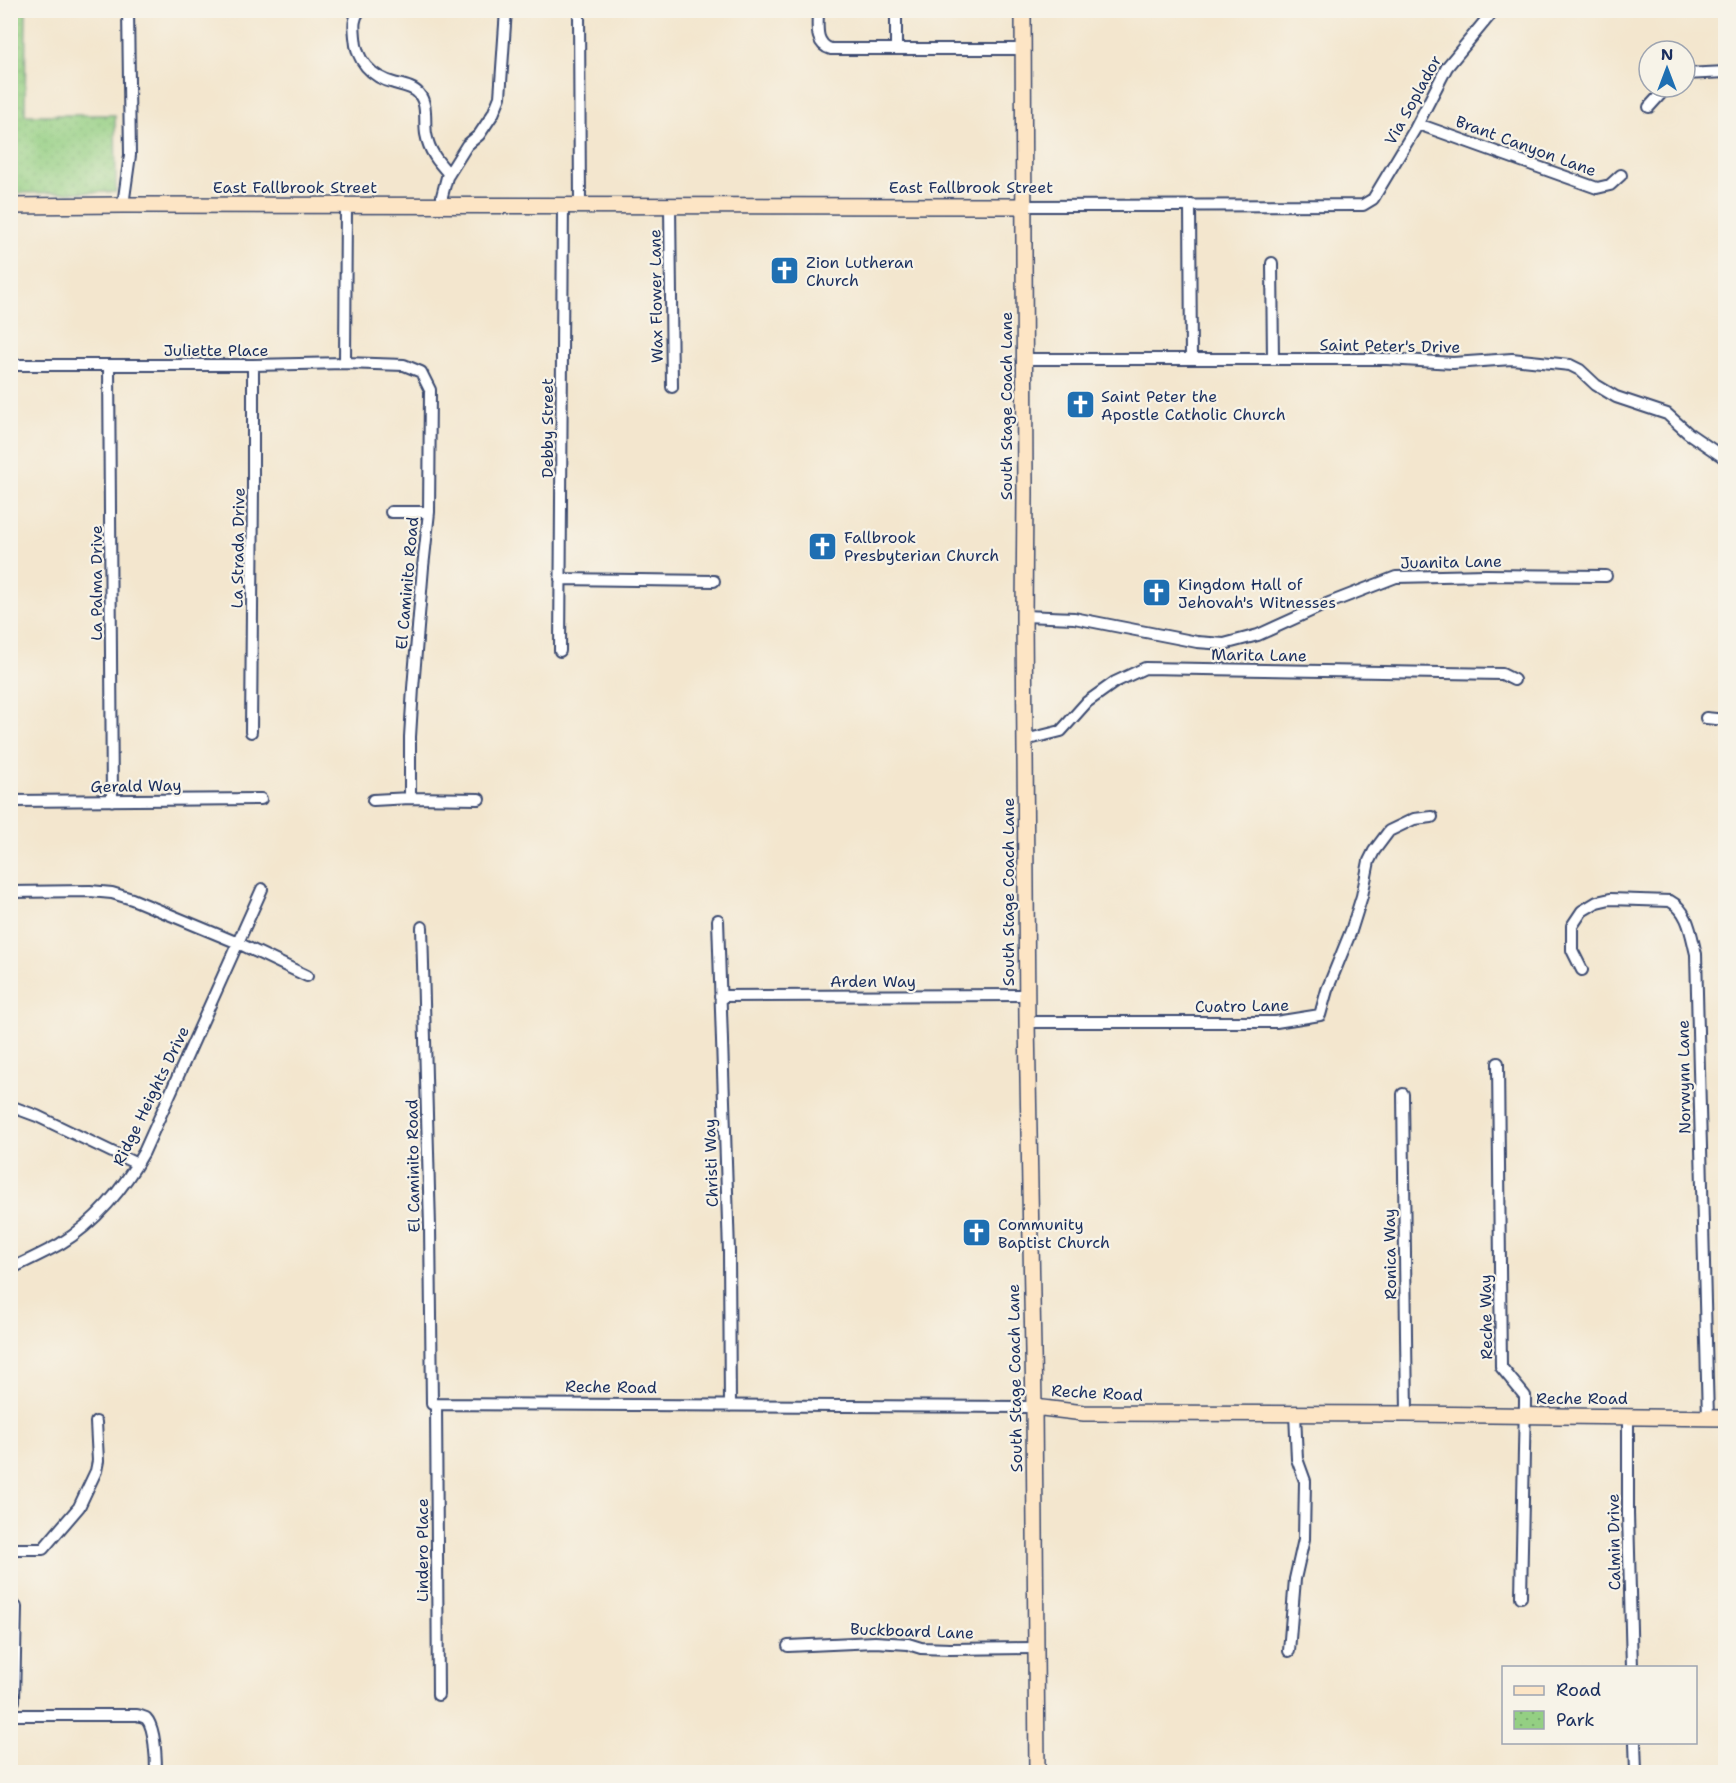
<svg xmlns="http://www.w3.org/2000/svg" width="1736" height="1783" viewBox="0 0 1736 1783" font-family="'Shantell Sans',sans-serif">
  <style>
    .park { fill: url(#park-dots); stroke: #587f70; stroke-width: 1.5 }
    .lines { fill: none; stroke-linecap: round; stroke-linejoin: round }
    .street-casing { stroke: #3b4a6f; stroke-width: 14 }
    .secondary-casing { stroke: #3b4a6f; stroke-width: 18 }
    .street { stroke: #fff; stroke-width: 10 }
    .secondary { stroke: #fde5c5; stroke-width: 15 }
    .labels { text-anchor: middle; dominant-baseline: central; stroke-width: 4.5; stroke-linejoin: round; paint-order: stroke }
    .street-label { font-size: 16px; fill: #1b2f5e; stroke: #f7f3e8 }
    .poi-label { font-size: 16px; fill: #1b2f5e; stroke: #f7f3e8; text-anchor: start }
  </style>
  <defs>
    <pattern id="park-dots" width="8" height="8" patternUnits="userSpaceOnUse" patternTransform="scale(1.5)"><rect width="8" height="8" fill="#94cf83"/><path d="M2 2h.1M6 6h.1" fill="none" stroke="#7fb274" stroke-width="1.8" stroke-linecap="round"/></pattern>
  </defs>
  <rect width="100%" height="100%" fill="#f7f3e8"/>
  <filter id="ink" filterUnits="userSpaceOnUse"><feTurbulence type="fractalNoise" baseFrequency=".0167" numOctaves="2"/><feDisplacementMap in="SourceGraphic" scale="12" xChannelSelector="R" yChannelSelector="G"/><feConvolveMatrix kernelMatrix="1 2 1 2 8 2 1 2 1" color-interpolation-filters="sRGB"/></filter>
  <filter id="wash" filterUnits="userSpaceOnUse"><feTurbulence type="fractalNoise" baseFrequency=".008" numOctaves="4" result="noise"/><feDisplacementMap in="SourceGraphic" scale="24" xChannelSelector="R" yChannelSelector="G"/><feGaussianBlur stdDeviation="1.35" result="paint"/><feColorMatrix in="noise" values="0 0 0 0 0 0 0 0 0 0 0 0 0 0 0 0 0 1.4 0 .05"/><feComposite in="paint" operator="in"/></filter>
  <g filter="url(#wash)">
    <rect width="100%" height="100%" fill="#f3e6ce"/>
    <path class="park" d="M10,11h16l-1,104h90l1,77 -105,1z"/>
  </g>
  <g filter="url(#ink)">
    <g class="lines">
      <defs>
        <path id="street" d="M360,10c-7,9 -6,16 -5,27 1,23 16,40 39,46 7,2 20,4 25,11 9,10 5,28 7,40 3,17 12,28 23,40
          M579,10l1,196
          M818,10c0,15 -4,34 13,39h192
          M896,10v39
          M1685,74l41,-2
          M1649,107l18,-20
          M1418,124l179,64 13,-3 11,-10
          M123,205l7,-50 -2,-145
          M442,205v-9l5,-19 20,-32 12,-10 14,-21 7,-17 6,-87
          M670,205l2,182
          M1190,205l1,154
          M1024,206l339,-1 10,-6 42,-70 32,-62 43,-52 2,-5
          M1272,263l1,96
          M1024,359h363l66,4 59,-4 58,6 10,5 16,15 20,12 51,17 21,19 38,26
          M345,363l1,-157
          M10,365h243l92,-2 59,2 17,7 9,18 -1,122 -6,55 -10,121 -3,49v61
          M109,365l3,436
          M391,512h38
          M560,579l154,2
          M1024,616l50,2 123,24 27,2 34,-9 66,-30 72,-28 90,-2 120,1
          M560,651l3,-446
          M1706,718l20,2
          M251,732l2,-247v-120
          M1025,740l36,-9 26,-29 28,-20 30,-14 357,6 12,6
          M373,800l37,-2 69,1
          M10,801l251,-2
          M10,892l80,-1 22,2 20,6 106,44 69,33
          M718,920l11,332 1,154
          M422,927l8,300 2,177 602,3
          M1582,970l-10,-20v-24l10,-15 15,-9 13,-3 60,2c19,10 21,34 26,53l12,464
          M720,996l307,-1
          M1027,1022h249l44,-7 7,-25 24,-59 11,-35 7,-35 5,-10 15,-20 25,-12 18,-2
          M1498,1063l3,304 24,29v6l-4,195
          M1403,1094l4,320
          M10,1106l27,10 100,48
          M10,1269c17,-8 34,-16 50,-25 35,-21 64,-56 84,-92l118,-263
          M436,1404l2,291
          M1628,1416v98l4,154
          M10,1549h33l36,-42 17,-36 2,-10 -2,-39
          M788,1646l87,-4 33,2 13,4 29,1 85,-1
          M1289,1651l6,-72 9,-40 1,-58 -8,-22 -2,-46
          M10,1701h4l2,-94
          M10,1715h127c1,0 9,3 9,3 9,9 10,42 10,54
          M1635,1742l1,30"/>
        <path id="secondary" d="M1023,10l2,483 -1,123 3,406 7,385 3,365
          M10,206l113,-1 901,1
          M1034,1407l50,6 323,1 319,4"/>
      </defs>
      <use href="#street" class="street-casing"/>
      <use href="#secondary" class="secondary-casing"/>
      <use href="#street" class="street"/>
      <use href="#secondary" class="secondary"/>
    </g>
  </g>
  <defs>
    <symbol id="church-square" viewBox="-11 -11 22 22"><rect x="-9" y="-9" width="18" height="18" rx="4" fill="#1f6fb2" stroke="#f7f3e8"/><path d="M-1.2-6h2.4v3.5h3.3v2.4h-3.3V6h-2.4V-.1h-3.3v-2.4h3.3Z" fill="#fff"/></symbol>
  </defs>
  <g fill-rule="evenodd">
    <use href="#church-square" x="768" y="254" width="33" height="33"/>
    <use href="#church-square" x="1064" y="388" width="33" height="33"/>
    <use href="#church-square" x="806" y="530" width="33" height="33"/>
    <use href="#church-square" x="1140" y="576" width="33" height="33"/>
    <use href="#church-square" x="960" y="1216" width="33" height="33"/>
  </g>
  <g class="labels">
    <g class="street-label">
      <text transform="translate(1413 100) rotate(-61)">Via Soplador</text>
      <text transform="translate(1526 146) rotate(20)">Brant Canyon Lane</text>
      <text x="295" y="187">East Fallbrook Street</text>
      <text x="971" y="187">East Fallbrook Street</text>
      <text transform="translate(656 296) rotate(-91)">Wax Flower Lane</text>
      <text transform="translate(1390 346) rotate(1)">Saint Peter's Drive</text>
      <text x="216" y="350">Juliette Place</text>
      <text transform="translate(1006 406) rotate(-90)">South Stage Coach Lane</text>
      <text transform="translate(547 428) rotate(-90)">Debby Street</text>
      <text transform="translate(238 548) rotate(-89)">La Strada Drive</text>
      <text transform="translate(1451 562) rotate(-1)">Juanita Lane</text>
      <text transform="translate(96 583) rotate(-90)">La Palma Drive</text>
      <text transform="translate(407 583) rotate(-85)">El Caminito Road</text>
      <text transform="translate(1259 655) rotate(1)">Marita Lane</text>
      <text transform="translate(136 786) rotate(-1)">Gerald Way</text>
      <text transform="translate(1008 892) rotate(-90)">South Stage Coach Lane</text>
      <text x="873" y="981">Arden Way</text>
      <text transform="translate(1242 1006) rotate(-1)">Cuatro Lane</text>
      <text transform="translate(1684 1077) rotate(-91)">Norwynn Lane</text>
      <text transform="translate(151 1096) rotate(-64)">Ridge Heights Drive</text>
      <text transform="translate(711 1163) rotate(-92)">Christi Way</text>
      <text transform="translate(413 1166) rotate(-91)">El Caminito Road</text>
      <text transform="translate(1390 1254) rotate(-91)">Ronica Way</text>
      <text transform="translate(1486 1317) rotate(-91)">Reche Way</text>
      <text transform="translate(1015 1378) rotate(-91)">South Stage Coach Lane</text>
      <text transform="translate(611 1387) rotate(1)">Reche Road</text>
      <text transform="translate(1097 1393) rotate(3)">Reche Road</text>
      <text x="1582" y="1398">Reche Road</text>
      <text transform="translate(1614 1542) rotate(-91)">Calmin Drive</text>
      <text transform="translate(422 1550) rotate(-90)">Lindero Place</text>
      <text transform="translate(912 1631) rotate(2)">Buckboard Lane</text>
    </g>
    <g class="poi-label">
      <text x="806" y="262">Zion Lutheran<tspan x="806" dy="18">Church</tspan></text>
      <text x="1101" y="396">Saint Peter the<tspan x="1101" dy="18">Apostle Catholic Church</tspan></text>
      <text x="844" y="537">Fallbrook<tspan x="844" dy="18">Presbyterian Church</tspan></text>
      <text x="1178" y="584">Kingdom Hall of<tspan x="1178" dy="18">Jehovah's Witnesses</tspan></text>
      <text x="998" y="1224">Community<tspan x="998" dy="18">Baptist Church</tspan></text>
    </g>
  </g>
  <rect width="1736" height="1783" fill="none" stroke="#f7f3e8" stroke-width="36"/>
  <rect x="1502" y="1666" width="195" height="78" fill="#f7f3e8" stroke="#9fa5b1" stroke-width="1.5"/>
  <rect x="1514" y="1686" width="30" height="9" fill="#fde5c5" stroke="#9fa5b1" stroke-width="1.5"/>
  <text x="1556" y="1696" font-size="18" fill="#1b2f5e">Road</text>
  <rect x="1514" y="1711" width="30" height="18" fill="url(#park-dots)" stroke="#9fa5b1" stroke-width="1.5"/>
  <text x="1556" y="1726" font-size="18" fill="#1b2f5e">Park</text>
  <g transform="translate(1667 69)"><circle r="28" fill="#f7f3e8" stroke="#9fa5b1" stroke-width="1.5"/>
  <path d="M0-4.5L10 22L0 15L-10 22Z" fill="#1f6fb2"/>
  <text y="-9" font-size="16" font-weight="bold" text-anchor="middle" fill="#1b2f5e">N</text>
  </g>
</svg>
